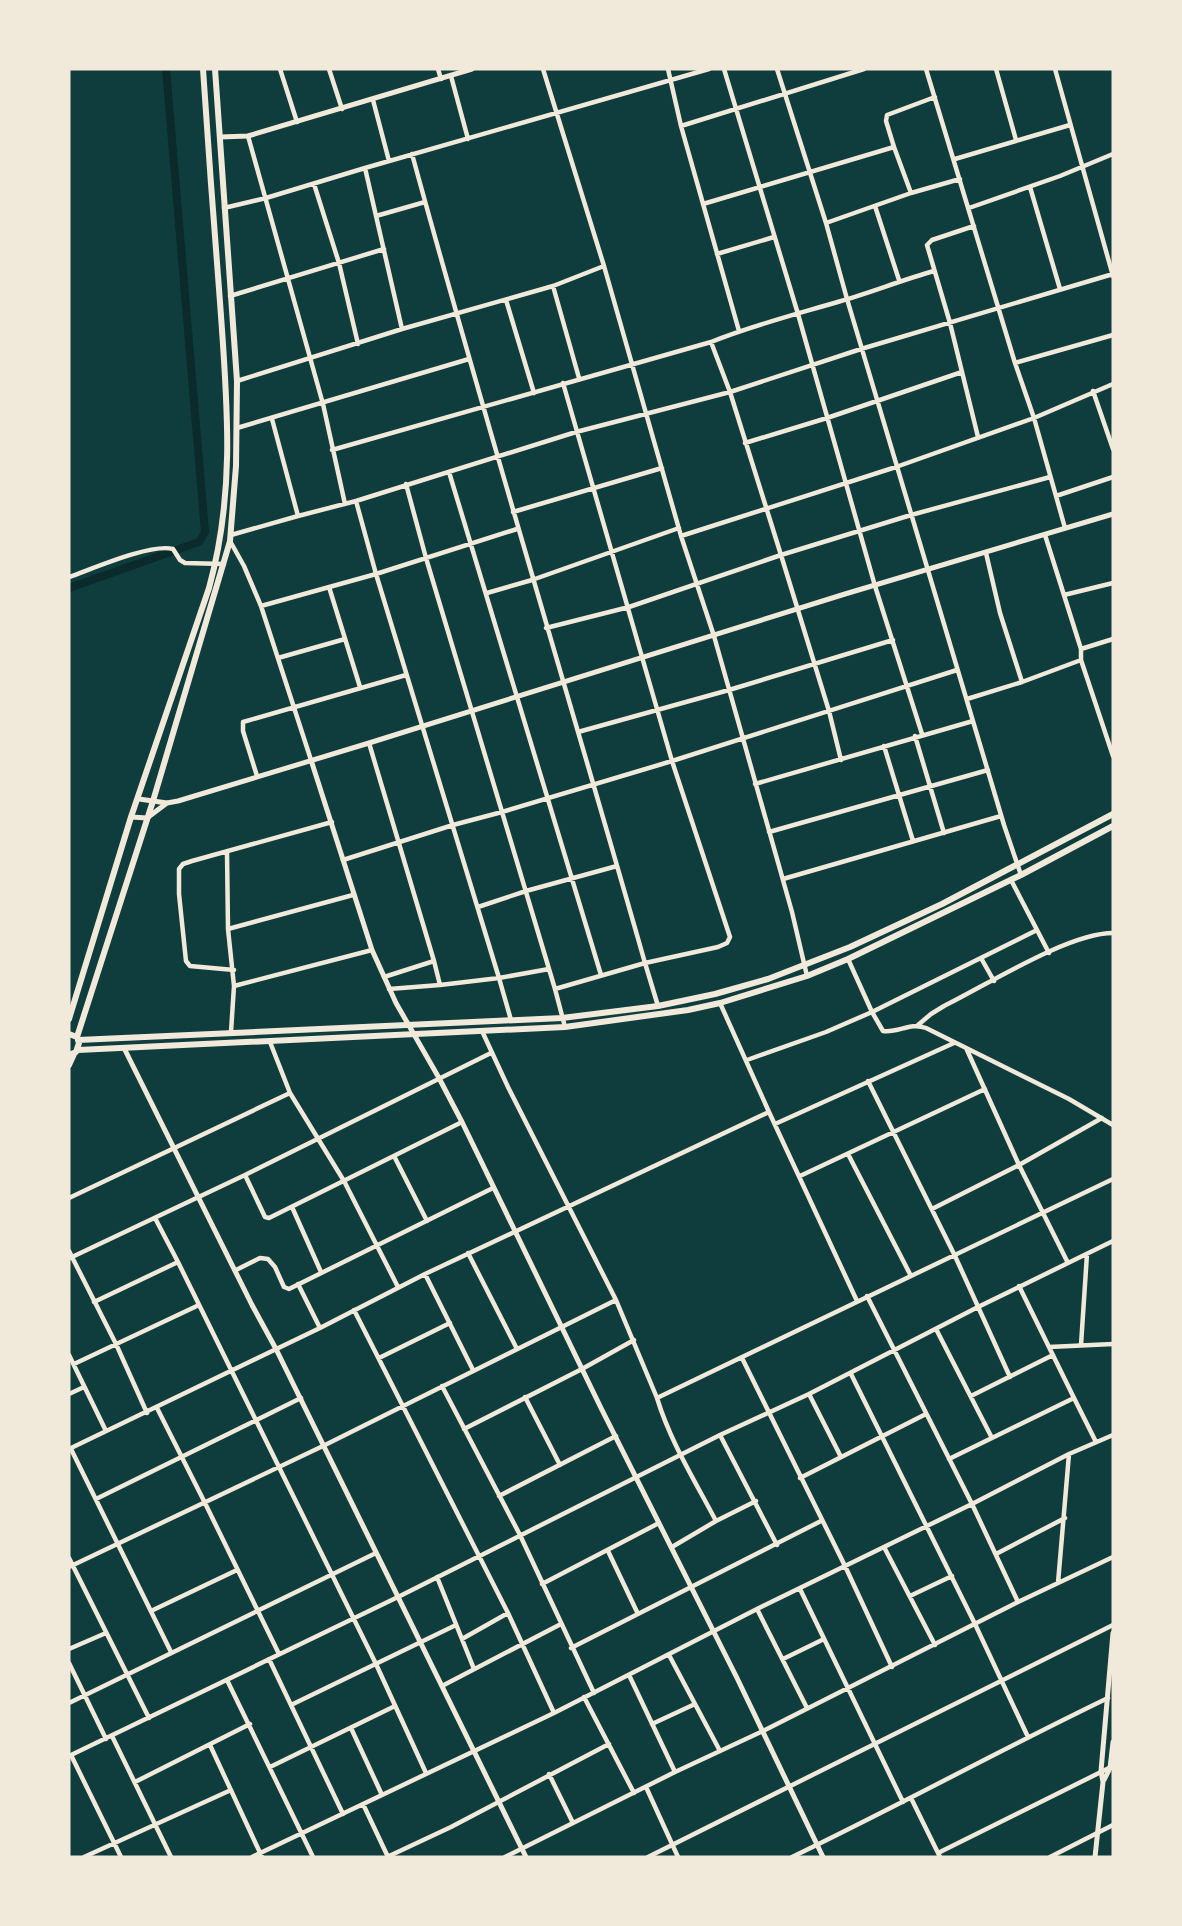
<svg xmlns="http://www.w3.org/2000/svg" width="1182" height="1926" viewBox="0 0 1182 1926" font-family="Karla,sans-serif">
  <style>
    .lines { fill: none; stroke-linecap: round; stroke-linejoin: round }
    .canal { stroke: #0a2a2b; stroke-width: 8 }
    .minor { stroke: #f1e9da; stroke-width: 4.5 }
    .tertiary { stroke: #f1e9da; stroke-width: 5 }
    .secondary { stroke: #f1e9da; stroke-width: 6 }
  </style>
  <rect width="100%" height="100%" fill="#0f3d3e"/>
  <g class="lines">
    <path class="canal" d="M69,588l130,-46 6,-10 -39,-463"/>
    <path class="minor" d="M280,69l17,53
      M329,69l13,40
      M438,69l3,10
      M543,69l61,197 77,270 33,100 78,276 15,64
      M668,69l13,57 58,205
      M724,69l74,245 77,272 47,148
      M777,69l49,154 21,76 157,526 17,50
      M926,69l89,294 19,55 31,110
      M996,69l20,71
      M1055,69l58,207
      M451,76l17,63
      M373,100l16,61
      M681,126l183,-57
      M248,136l75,268 22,100
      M894,147l-8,-26 1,-6 48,-18
      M955,159l115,-34
      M365,168l37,161
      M314,184l25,79 19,81
      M1030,187l30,102
      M703,204l191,-57 17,46
      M875,206l24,74
      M224,208l42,-10 99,-30 344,-99
      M969,208l91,-32 53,-22
      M376,216l49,-14
      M826,223l85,-30 49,-14
      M974,226l-42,14 -5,5 23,78 28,114
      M717,254l57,-17
      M553,286l26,92
      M230,296l154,-47
      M506,300l28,93
      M711,342l19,50 51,163 48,156 12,49
      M1015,363l98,-28
      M237,381l165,-52 151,-43 51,-20
      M563,383l109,378 58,176 -3,6 -9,4 -73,16 13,43
      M1093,391l20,58
      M272,419l26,97 58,-15 220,-69 154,-40 131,-43 252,-75
      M237,428l232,-69
      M745,443l82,-25 135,-46
      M332,450l379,-108c42,-17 86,-28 130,-41 31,-9 61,-21 93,-30
      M449,472l152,503
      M406,484l20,74 129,431 90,-26c-77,-270 -159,-538 -233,-809
      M1056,496l57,-19
      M513,512l149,-44
      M231,535l67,-19
      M1045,535l36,114v11l32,96
      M681,536l215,-69 138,-49 79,-34
      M230,541l14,25 17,40
      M69,577c23,-8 82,-34 104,-28l7,11 5,3 39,1
      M329,587l31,100
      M487,593l45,-13 147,-52
      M1064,595l49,-12
      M546,628l83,-21 152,-52 130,-40 139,-38
      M1081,649l32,-10
      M278,658l67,-19
      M1022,682l59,-22
      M967,699l55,-17 -22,-69 -14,-60
      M578,732l151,-42 164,-50
      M915,736l29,97
      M369,743l65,218
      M884,746l29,95
      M311,760l-50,-154 115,-32 -20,-73
      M257,776l-14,-45v-9l163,-47
      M755,784l218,-63
      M769,832l219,-62
      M227,852l1,77 6,57 138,-36
      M343,860l110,-35 49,-13 170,-51 285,-91
      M783,879l218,-63
      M1011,880l38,73
      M478,907l48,-16 91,-25
      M228,929l125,-34
      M981,958l13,23
      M848,959l24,53 11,19c16,2 27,-9 43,-3l143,71 44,26
      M234,970l-44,-4 -4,-5 -7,-67v-25l4,-5 9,-3 140,-39
      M384,977l50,-16 6,24 59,-7 -123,-404 141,-45
      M389,989l51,-4
      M555,989l10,38
      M720,1003l49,109
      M511,1020l-12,-42 50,-9
      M918,1025l13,-11 13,-8c43,-21 124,-73 169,-73
      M482,1031l26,56 108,213 41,98 456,-219
      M231,1032l3,-46
      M270,1042l20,51
      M967,1050l52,115 83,-47
      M747,1060l79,-28 46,-20 165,-82
      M868,1081l87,175 55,121
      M775,1124l179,-81
      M848,1154l63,122
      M394,1156l33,65
      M245,1175l20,42 4,1 193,-96
      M800,1176l185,-87
      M69,1198l221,-105 54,88 54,106
      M292,1207l29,65
      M932,1209l87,-44 49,98
      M155,1218l23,44 198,402 50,109
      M69,1251l3,6 -3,1
      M468,1253l49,96
      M236,1270l24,-12 8,1 7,8 9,20 5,2 204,-101
      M425,1274l48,96
      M298,1284l22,44
      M867,1296l105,208 46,98
      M94,1302l84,-40
      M354,1310l154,303 46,100
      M936,1329l56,109
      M1081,1345l6,-91
      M1049,1347l64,-3
      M69,1355l37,76
      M379,1358l71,-35
      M742,1358l103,208 47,101
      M74,1364l125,-59
      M851,1374l124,250 53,113
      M442,1386l78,149 74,158
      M69,1394l15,-7
      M809,1394l32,63
      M971,1396l82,-41
      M525,1397l35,68
      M657,1398c13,43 38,83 59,123l40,-20
      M1074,1398l22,44
      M157,1408l47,93 75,153
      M147,1413l-31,-69 -44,-87 173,-82 246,-122
      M464,1429l118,-60 52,-29
      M720,1435l57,110
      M69,1449l251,-121 105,-54 344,-162 88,189
      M71,1449l100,203
      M949,1459l125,-61 -55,-112
      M800,1478l126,-64
      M499,1496l117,-60
      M96,1499l205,-101
      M672,1547l44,-26
      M884,1547l51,98
      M608,1551l30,63
      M996,1554l69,-36
      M69,1558l80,160
      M69,1567l254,-121 293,-146
      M437,1577l37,92
      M1058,1583l11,-129
      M542,1584l117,-61
      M800,1589l103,213
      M910,1596l42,-20
      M757,1609l50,99
      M151,1611l86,-41
      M462,1639l46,-26
      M571,1648l250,-127
      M69,1649l37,-16
      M669,1655l51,96
      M269,1659l74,155
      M783,1659l41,-20
      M69,1663l37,76
      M629,1675l46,97
      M227,1680l86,177
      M442,1686l119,-62
      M584,1697l50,96
      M69,1703l307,-150
      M291,1705l165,-80
      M652,1724l43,-20
      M351,1728l31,67
      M112,1736l59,121
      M210,1745l52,112
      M71,1755l50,102
      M69,1756l329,-159 322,-162 89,-41 169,-87 135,-66
      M270,1767l125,-61
      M549,1774l24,49
      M135,1782l115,-58
      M646,1787l32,70
      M911,1798l29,59
      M363,1804l25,53
      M938,1853l175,-87
      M84,1857l147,-67
      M252,1857l302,-144 203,-104 215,-105 97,-50 44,-19
      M387,1857l64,-30 158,-83
      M505,1857l170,-85 88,-41 255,-129 95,-45
      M648,1857l465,-232
      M792,1857c106,-51 210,-108 316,-159
      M1050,1857l63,-32"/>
    <path class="tertiary" d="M220,137l28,-1 224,-67
      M311,760l61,190 24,53 43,75 23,44 139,286 136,270 86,179
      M139,799l28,4 11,-2 191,-58 476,-149 268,-80
      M131,817l16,1 20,-15
      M124,1048l128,257 24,44 250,508
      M1104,1780l6,-12 3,-26
      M1095,1857l8,-75 -2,-11 12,-138"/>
    <path class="secondary" d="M69,1019l62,-202 78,-229c27,-98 18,-187 11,-286 -6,-78 -12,-155 -17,-233
      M69,1034l8,3 2,6 -3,9 -7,3
      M77,1037l76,-236 77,-260 6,-75 1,-85 -22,-312
      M78,1040l484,-22 96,-12 57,-12 53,-15 82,-32 92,-43 171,-90
      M78,1050l487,-23 123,-17 32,-7 87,-27 41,-17 173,-84 92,-49
      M69,1065l5,-11"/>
  </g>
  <rect width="1182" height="1926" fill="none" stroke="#f1e9da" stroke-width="141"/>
</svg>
